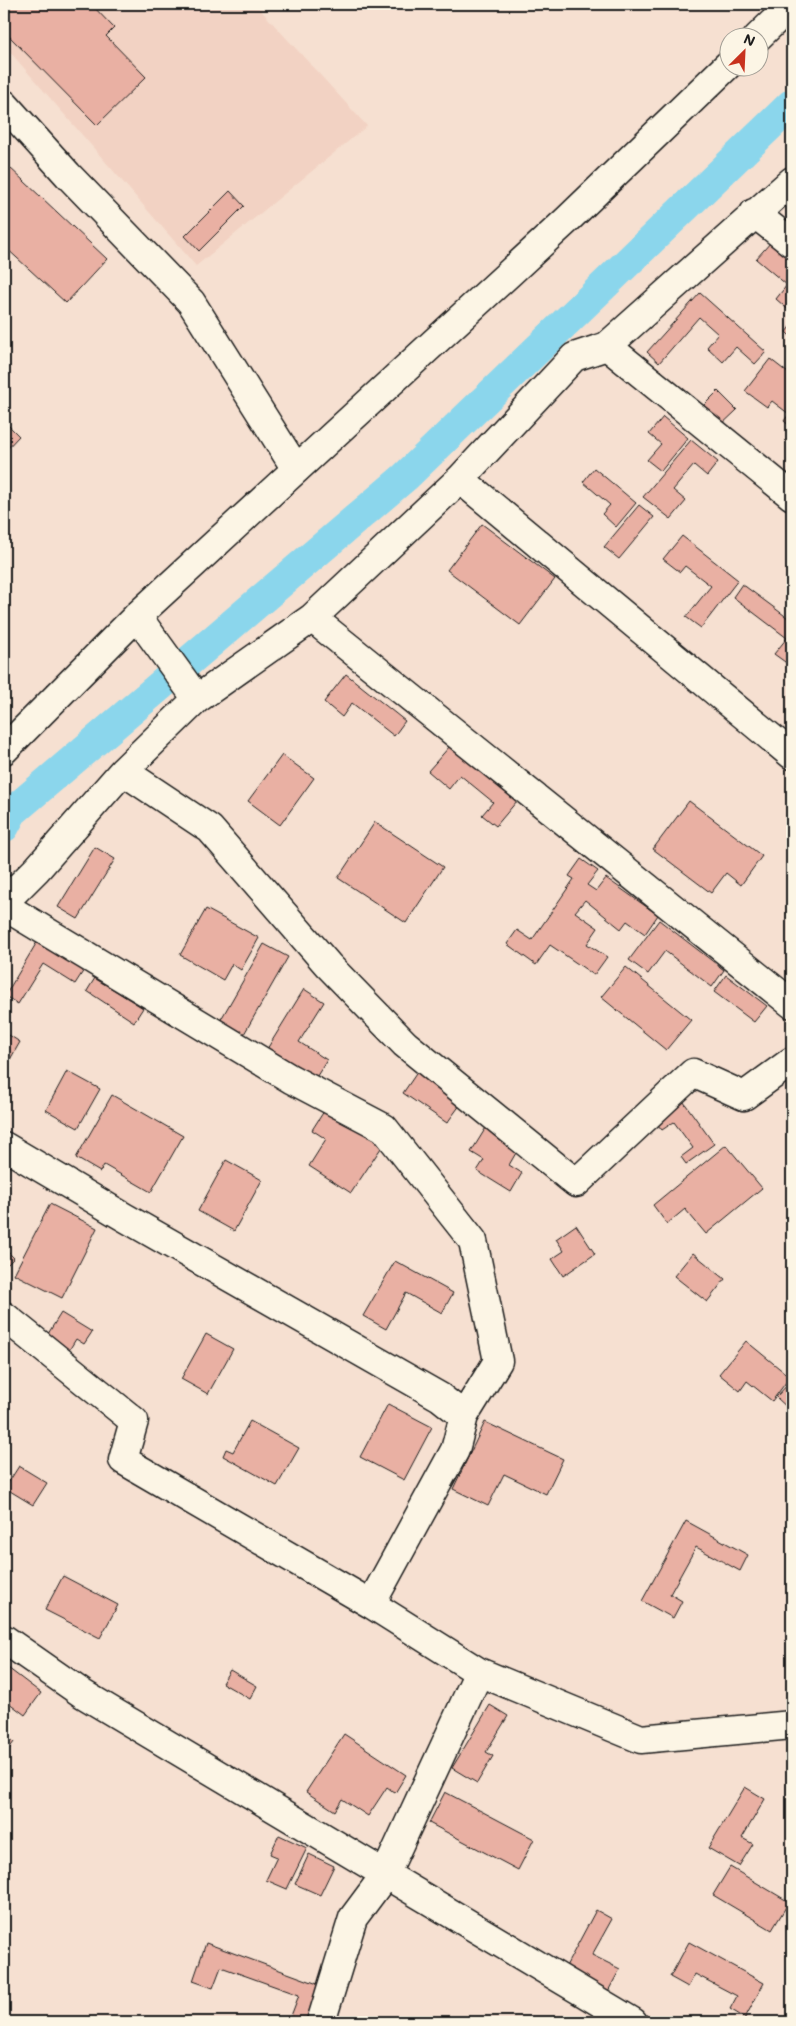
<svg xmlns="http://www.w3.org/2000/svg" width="796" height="2026" viewBox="0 0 796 2026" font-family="Mali,sans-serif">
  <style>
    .built { fill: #f2d2c3 }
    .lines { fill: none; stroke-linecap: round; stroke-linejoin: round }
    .canal { stroke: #8bd6ec; stroke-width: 31 }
    .building { fill: #e9b0a3; stroke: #1c1c1c }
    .street-casing { stroke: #1c1c1c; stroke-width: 31 }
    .secondary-casing { stroke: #1c1c1c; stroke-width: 31 }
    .street { stroke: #fcf5e5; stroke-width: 28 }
    .secondary { stroke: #fcf5e5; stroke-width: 28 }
  </style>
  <rect width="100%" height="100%" fill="#f6e0d1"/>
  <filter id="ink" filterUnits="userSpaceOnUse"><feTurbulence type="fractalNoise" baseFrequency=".02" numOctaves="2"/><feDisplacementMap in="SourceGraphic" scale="10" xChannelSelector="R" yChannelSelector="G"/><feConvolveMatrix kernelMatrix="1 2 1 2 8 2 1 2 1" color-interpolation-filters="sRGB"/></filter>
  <g filter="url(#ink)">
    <path class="built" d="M4,4h251l112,122 -171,140 -192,-221z"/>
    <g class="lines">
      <path class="canal" d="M4,827l8,-15 393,-335 387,-373"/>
    </g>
    <path class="building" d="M4,4h87l23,24 -8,8 40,41 -49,48 -93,-94z
      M8,166l99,93 -41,44 -62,-57v-76z
      M230,191l14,15 -45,45 -14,-15z
      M771,242l21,18v53l-16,-14 11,-14 -31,-26z
      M700,293l66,59 -11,12 -19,-17 -13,15 -16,-15 11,-13 -19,-17 -40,46 -12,-11z
      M792,324v14l-6,-6z
      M770,359l22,17v52l-8,-7 5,-7 -17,-13 -5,6 -22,-16z
      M718,391l19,19 -19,18 -19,-18z
      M663,417l25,21 -27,33 -14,-11 14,-16 -12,-10z
      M4,421l15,15 -15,16z
      M691,440l27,22 -11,14 -13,-11 -21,25 13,11 -15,18 -28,-22z
      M594,468l42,35 -20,24 -14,-13 8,-9 -27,-23z
      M639,505l15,12 -35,42 -15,-12z
      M482,524l73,55 -35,46 -73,-55z
      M682,536l56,44 -37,48 -15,-11 25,-31 -26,-20 -5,6 -17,-13z
      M742,584l50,37v46l-18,-13 13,-16 -54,-41z
      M346,674l59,47 -11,15 -42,-33 -10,14 -18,-15z
      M450,746l67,55 -21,25 -14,-11 11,-13 -33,-27 -11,14 -21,-18z
      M282,755l32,23 -34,47 -32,-24z
      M689,801l73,55 -21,29 -15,-12 -15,20 -58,-44z
      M375,822l68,45 -37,56 -68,-45z
      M95,847l20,12 -37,60 -20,-12z
      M581,859l17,12 -11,14 9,6 10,-13 52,37 -13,19 -18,-13 -6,8 -36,-29 -10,12 23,16 -11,16 20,13 -13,18 -44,-30 -14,20 -29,-21 10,-14 15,10 42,-61 -5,-3z
      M206,909l53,29 -18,32 -9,-6 -9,16 -43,-25z
      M659,920l65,50 -12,17 -47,-36 -17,23 -19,-14z
      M37,942l47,28 -9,14 -32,-20 -25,40 -13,-8z
      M264,944l24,13 -44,77 -24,-13z
      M626,967l65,53 -25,30 -65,-53z
      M726,975l41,31 -13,16 -40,-30z
      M95,978l48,30 -9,14 -47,-31z
      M304,989l20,13 -25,40 28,18 -12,19 -48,-30z
      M4,1032l16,10 -16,28z
      M67,1071l33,18 -22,39 -32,-18z
      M418,1071l45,30 -16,22 -44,-30z
      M112,1095l71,41 -32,56 -47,-27 -4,7 -24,-14z
      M681,1098l33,46 -28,20 -5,-7 12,-9 -19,-26 -12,8 -9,-11z
      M326,1108l57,37 -32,48 -42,-27 17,-27 -14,-9z
      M487,1126l33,20 -11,19 13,8 -11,19 -34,-21 7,-11 -13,-8z
      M726,1145l36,43 -56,46 -21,-25 -18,15 -14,-19z
      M226,1160l36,20 -28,51 -36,-20z
      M50,1204l47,24 -35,70 -48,-24z
      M576,1225l19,29 -32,22 -11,-17 12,-8 -8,-12z
      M4,1248l10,10 -10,10z
      M693,1253l32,26 -18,23 -33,-26z
      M395,1261l58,32 -11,20 -36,-20 -20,36 -23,-13z
      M61,1313l31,19 -8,12 -8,-5 -8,13 -22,-15z
      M206,1334l27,15 -25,45 -27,-15z
      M746,1341l44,36 -18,24 -25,-20 -7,10 -21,-17z
      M792,1380v32l-16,-15z
      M388,1404l44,23 -28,53 -44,-23z
      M250,1421l49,27 -22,38 -54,-30 3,-7 7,3z
      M485,1422l78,37 -17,35 -42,-20 -16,32 -35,-17z
      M19,1466l28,17 -14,22 -28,-17z
      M686,1521l62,34 -8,16 -44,-24 -26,47 12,7 -9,17 -31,-17z
      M63,1576l55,29 -18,33 -55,-28z
      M4,1665l37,28 -16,22 -21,-16z
      M230,1670l27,16 -7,13 -28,-16z
      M490,1705l18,11 -22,36 7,4 -16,27 -25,-15z
      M344,1734l62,41 -11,18 -8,-6 -19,29 -26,-17 -7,12 -29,-19z
      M4,1735l10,7 -10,14z
      M745,1787l20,12 -23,39 11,6 -14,22 -31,-18z
      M445,1792l89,47 -16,31 -89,-47z
      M279,1835l28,13 -20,41 -21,-9 11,-23 -7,-3z
      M309,1854l25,12 -14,29 -25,-11z
      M730,1867l59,35 -17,28 -59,-35z
      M596,1910l16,9 -20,36 28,14 -14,26 -43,-23z
      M689,1942l75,41 -19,35 -15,-9 7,-13 -42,-22 -7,13 -18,-10z
      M206,1943l117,43 -13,36 -19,-6 8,-21 -78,-28 -8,21 -20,-7z"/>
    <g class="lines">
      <defs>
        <path id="street" d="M4,104l64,71 123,127 105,167
          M754,213l38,30
          M607,346l185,150
          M460,479l332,276
          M137,616l60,83
          M312,618l480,386
          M123,771l87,58 118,136 77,79 171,139 117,-110 51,23 48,-35
          M4,902l33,-33 86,-98 74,-72 115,-81 148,-139 114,-122 33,-11 185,-165
          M4,906l287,173 93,49 89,113 25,120 -34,55
          M4,1146l120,71 316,180 24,19 -9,34 -84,154
          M4,1316l130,105 -11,39 248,144 108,68 162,67 151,-14
          M4,1639l79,55 550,328
          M321,2022l32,-104 32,-43 94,-203"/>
        <path id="secondary" d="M757,38l35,-34
          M4,750l133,-134 429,-395 162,-156"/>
      </defs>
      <use href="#street" class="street-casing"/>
      <use href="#secondary" class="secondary-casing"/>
      <use href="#street" class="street"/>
      <use href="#secondary" class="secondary"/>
    </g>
  </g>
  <rect width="796" height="2026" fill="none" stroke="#fcf5e5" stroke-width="20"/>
  <rect x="10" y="10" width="776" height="2006" fill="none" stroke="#1c1c1c" stroke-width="2" filter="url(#ink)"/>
  <g transform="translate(744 52) rotate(24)"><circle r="24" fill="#fcf5e5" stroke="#a29e95"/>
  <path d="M0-4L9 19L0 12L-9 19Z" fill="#c8321e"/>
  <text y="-8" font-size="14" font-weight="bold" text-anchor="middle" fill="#1c1c1c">N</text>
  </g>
</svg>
